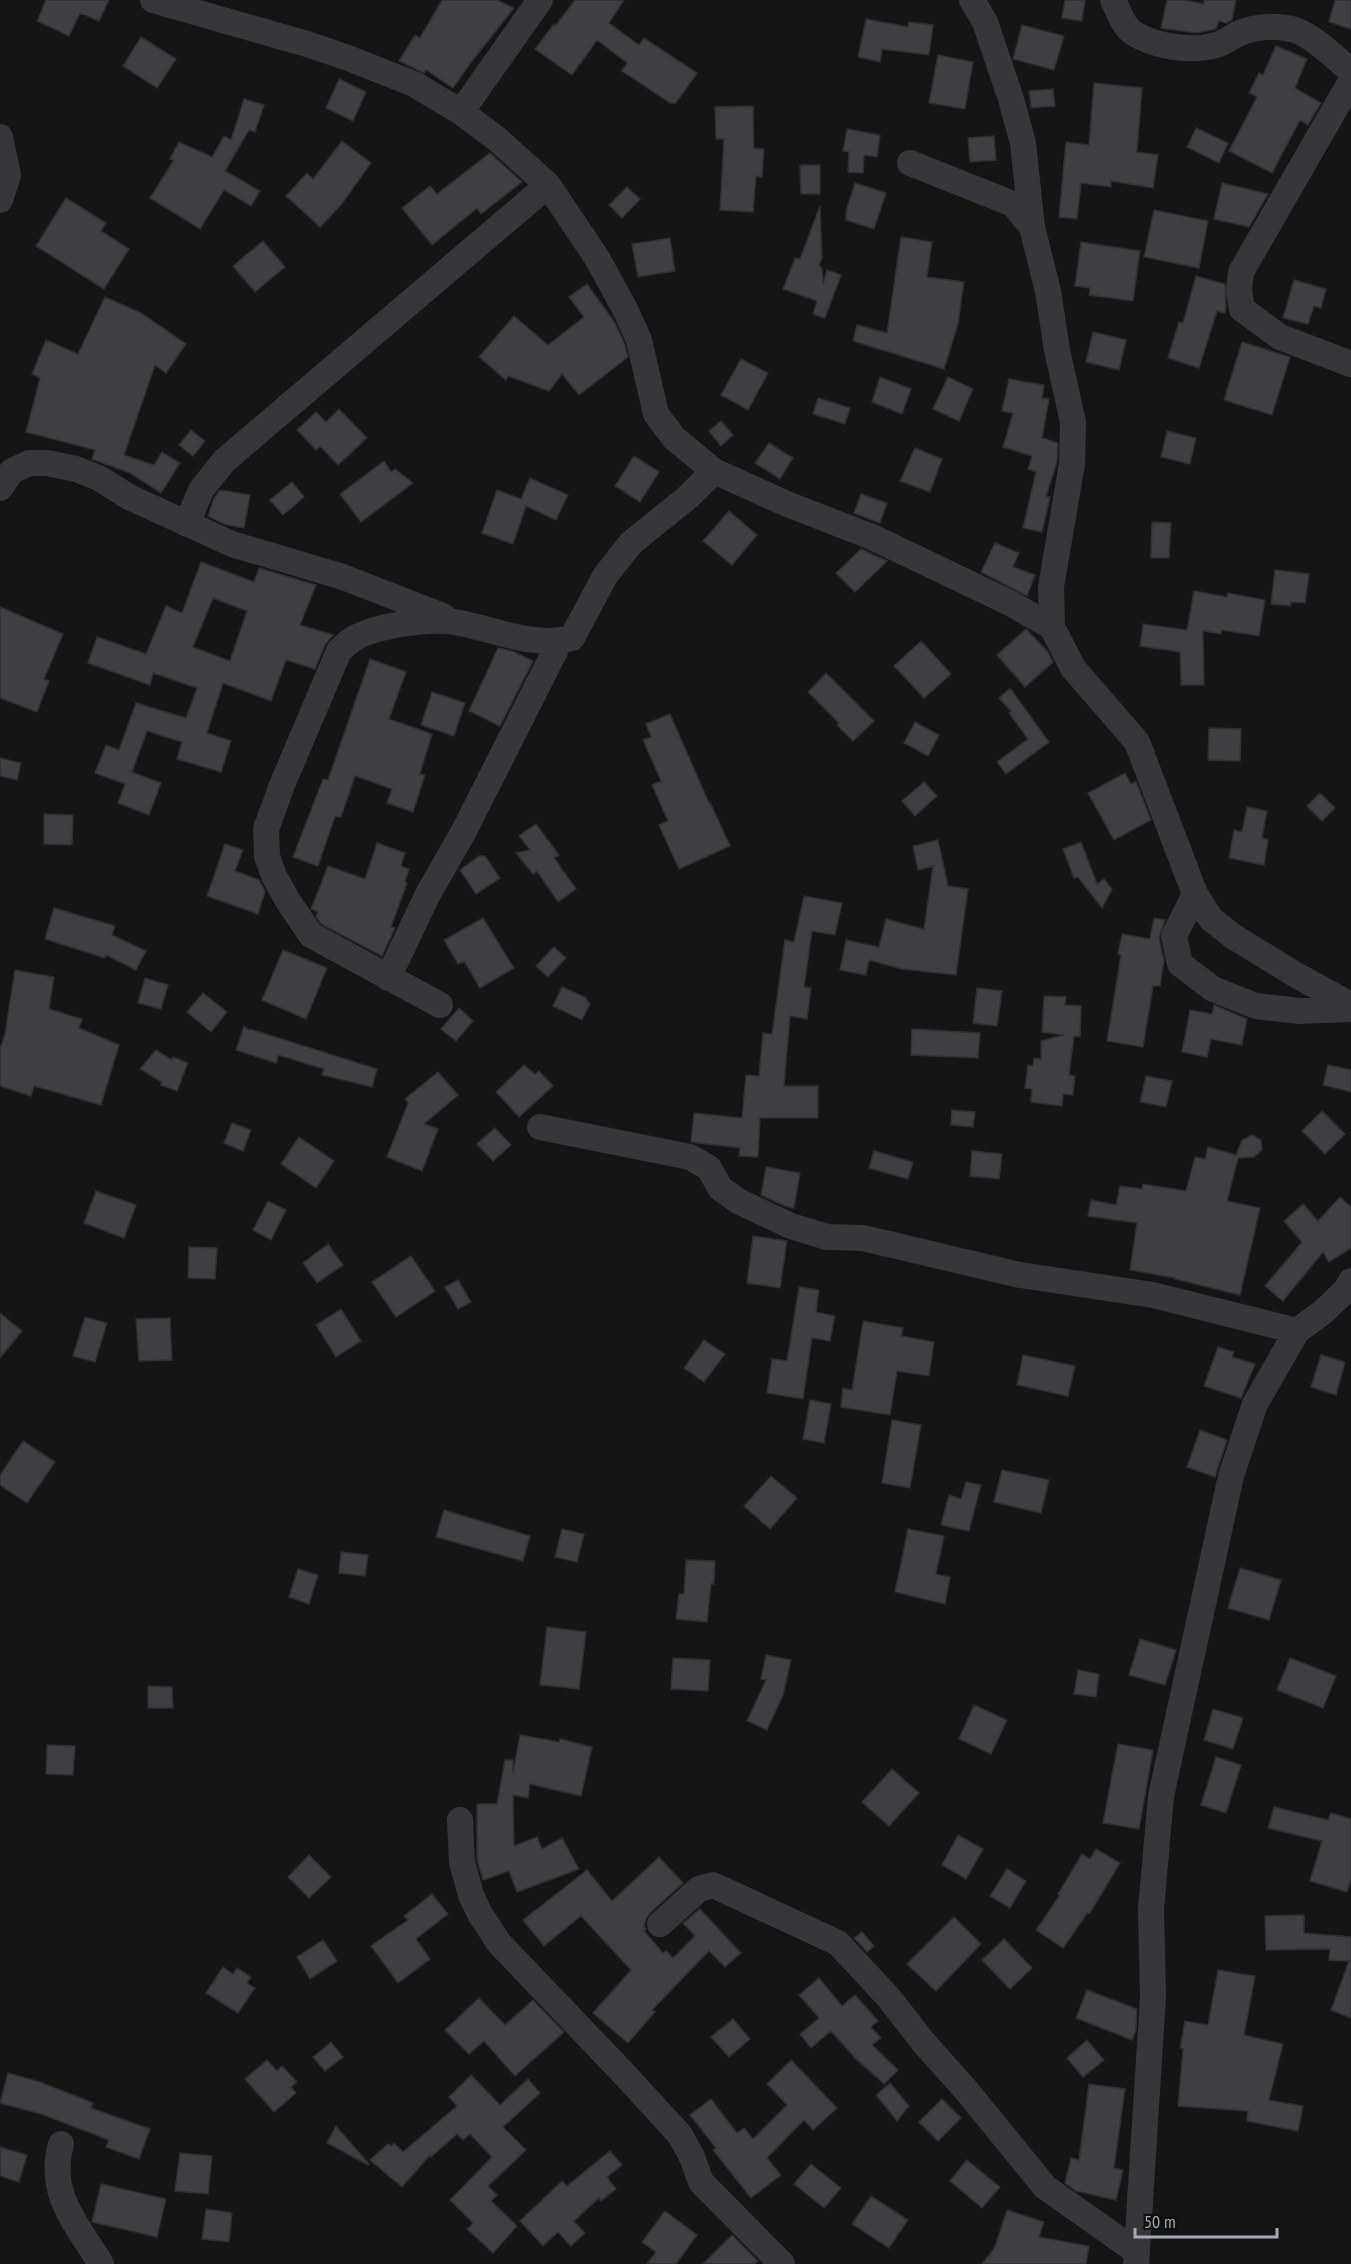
<svg xmlns="http://www.w3.org/2000/svg" width="1351" height="2264" viewBox="0 0 1351 2264" font-family="'PT Sans Narrow',sans-serif">
  <style>
    .building { fill: #3f3f43; stroke: #2f2f32; stroke-width: 1.5; fill-rule: evenodd }
    .lines { fill: none; stroke-linecap: round; stroke-linejoin: round }
    .minor { stroke: #36363b; stroke-width: 26 }
  </style>
  <rect width="100%" height="100%" fill="#151516"/>
  <path class="building" d="M46,0h63l-10,21 -19,-8 -11,23 -32,-15z
    M442,0h55l17,8 -45,57 -16,23 -27,-18 -2,3 -25,-12 16,-26 5,3z
    M575,0h49l-15,23 30,22 5,-7 53,35 -21,30h-6l-48,-32 5,-8 -30,-23 -25,35 -37,-26 19,-25 2,1z
    M1065,0h20l-3,21 -20,-3z
    M1167,0h17l20,4v-4h32l-4,20 -6,3 -7,-2 -3,8 -20,4 -35,-5z
    M1335,0h16v29l-22,-7z
    M866,19l42,8 1,-5 24,3 -4,30 -47,-6 -2,13 -22,-5z
    M1022,25l42,11 -10,34 -41,-11z
    M141,37l35,22 -19,29 -34,-22z
    M1276,46l31,13 -12,29 26,15 -13,22 -8,-5 -28,53 -43,-22 28,-54 -8,-4 10,-20 4,2z
    M938,55l35,7 -8,47 -36,-6z
    M339,79l27,13 -13,29 -27,-13z
    M1094,83l48,5 -5,64 21,3 -5,33 -42,-7v6l-30,-4 -4,36 -18,-2 7,-75 23,3z
    M1053,89l2,17 -24,2 -2,-17z
    M244,99l20,6 -9,27 -6,-2 -24,41 35,20 -9,15 -27,-16 -24,39 -50,-31 24,-38 -4,-1 9,-17 33,15 12,-21 7,4z
    M753,106l1,42 10,1 -2,28 -6,-1 -3,36 -33,-2 4,-71h-8l-1,-32z
    M1196,128l32,15 -9,20 -32,-16z
    M847,129l33,6 -3,22 -13,-2 -1,18 -15,-1 1,-20 -6,-1z
    M994,136l2,24 -26,2 -2,-24z
    M342,141l29,22 -30,42 -21,22 -34,-31 21,-23 6,6z
    M490,153l32,29 -41,32 -4,-6 -45,37 -30,-37 28,-22 7,8z
    M800,165h20v29h-19z
    M855,183l31,10 -12,36 -28,-9v-9z
    M1222,183l46,11 -19,33 -35,-8z
    M627,187l13,12 -18,19 -13,-13z
    M66,198l40,25 -5,8 28,18 -25,40 -68,-43z
    M820,206l2,52 -3,8 3,2 1,16 4,-14 14,5 -16,43 -12,-4 4,-13 -34,-12 12,-31 5,1z
    M1154,210l54,11 -9,47 -55,-11z
    M901,237l31,5 -5,35 37,5 -6,42 -14,45 -91,-28 4,-16 30,8z
    M670,238l5,33 -37,6 -6,-33z
    M263,241l22,26 -30,25 -22,-26z
    M1081,242l59,9 -7,50 -44,-6 1,-7 -15,-2z
    M1196,276l29,8 1,22 -1,7 -8,-2 -18,57 -31,-10 11,-36 4,1z
    M1294,280l32,9 -5,19 -7,-2 -6,18 -25,-6z
    M587,284l28,39 10,22 3,12 -49,38 -17,-21 -13,17 -41,-15 -2,4 -27,-23 35,-41 34,29 36,-28 -15,-20z
    M105,297l36,16 45,31 -20,29 -11,-8 -31,90 30,10 8,-13 18,11 -19,30 -31,-20 -38,-14 3,-9 -69,-18 14,-54 -8,-4 14,-34 32,14z
    M1093,332l33,8 -7,30 -33,-8z
    M1242,342l48,15 -18,58 -48,-15z
    M741,359l27,14 -20,37 -27,-15z
    M880,377l31,12 -9,25 -30,-12z
    M948,377l25,12 -14,32 -26,-12z
    M1009,379l35,6 -2,13 7,1 -7,39 16,5 -1,19 -11,35h4l-8,35 -19,-4 13,-56 -8,-3 4,-13 -29,-9 10,-34 -11,-2z
    M818,398l32,10 -5,16 -32,-10z
    M339,409l28,29 -29,27 -18,-19 -4,4 -19,-20 19,-18 10,10z
    M721,421l12,14 -12,11 -12,-15z
    M191,430l14,11 -12,15 -14,-11z
    M1167,431l29,7 -6,26 -29,-7z
    M769,443l24,15 -13,21 -25,-16z
    M915,448l27,11 -12,33 -30,-11z
    M634,456l25,16 -19,30 -25,-16z
    M384,461l7,11 4,-3 18,14 -52,39 -21,-28z
    M530,478l38,17 -12,25 -30,-14 -13,38 -31,-11 15,-43 24,9z
    M292,482l12,15 -21,18 -13,-15z
    M220,490l30,5 -6,33 -20,-4 -16,-8 6,-18z
    M861,494l26,9 -7,20 -26,-10z
    M729,511l28,24 -25,30 -29,-24z
    M1152,522l19,1 -2,35h-18z
    M995,543l24,10 -6,14 22,8 -8,21 -46,-24z
    M861,549l26,12 -32,31 -19,-19z
    M201,562l53,20 5,-14 57,17 -16,40 33,10 -8,10 -10,24 -29,-9 -15,41 -48,-18 -16,50 24,8 -10,31 -44,-13 5,-17 -35,-11 -15,41 29,11 -12,32 -31,-12 7,-19 -30,-11 11,-28 13,5 17,-47 50,15 11,-30 -44,-15 -3,12 -62,-22 9,-26 49,17 20,-48 16,7zM213,598l34,13 -17,50 -37,-14z
    M1275,570l34,4 -4,29 -14,-1v4l-20,-2z
    M1194,591l33,6 1,-4 37,7 -6,36 -37,-6 -1,4 -18,-3 1,54h-23l-1,-33 -40,-6 3,-22 44,6z
    M0,607l63,27 -19,45 5,2 -12,31 -37,-14z
    M1026,629l22,23 5,10 -28,25 -28,-32z
    M921,641l30,33 -27,24 -30,-32z
    M498,648l14,3 21,10 -33,65 -31,-15z
    M370,659l36,13 -17,47 43,15 -12,40 5,1 -12,37 -26,-9 5,-14 -37,-13 -14,41 -6,-1 -17,50 -25,-9 30,-78 5,1z
    M826,673l48,48 -21,20 -16,-16 2,-2 -31,-31z
    M1010,688l39,54 -43,32 -9,-12 31,-23 -19,-26 2,-2 -12,-13z
    M432,692l33,11 -11,33 -33,-11z
    M670,714l39,89 1,-1 20,44 -51,23 -20,-44 9,-4 -16,-36 9,-4 -18,-41 8,-3 -5,-13z
    M915,722l24,13 -11,21 -24,-13z
    M1209,728l32,1 -1,32 -32,-1z
    M0,758l21,5 -4,17 -17,-4z
    M1125,773l6,11 5,-3 15,39 -37,20 -26,-47z
    M924,782l13,14 -22,20 -13,-15z
    M1320,793l15,15 -13,13 -15,-15z
    M1247,807l20,4 -5,27 6,2 -4,25 -35,-7 5,-28 8,2z
    M44,814l29,1 -1,30 -28,-1z
    M536,824l23,31 -5,3 22,31 -18,13 -21,-31 -4,3 -17,-21 14,-3 -11,-14z
    M938,840l10,46 20,3 -12,86 -54,-6 -33,-9 -3,15 -26,-5 6,-30 33,7 7,-28 38,10 9,-63 -15,4 -5,-24z
    M1081,842l16,42 7,-5 8,10 -10,19 -24,-31 -4,1 -11,-29z
    M377,843l28,10 -4,13 8,3 -4,13 2,1 -16,44 4,1 -13,28 -61,-32 -5,-8 2,-4 -7,-3 17,-43 37,13z
    M225,844l18,6 -8,21 24,9 6,11 -7,23 -51,-18z
    M479,856h6l15,22 -24,16 -16,-24z
    M804,896l38,7 -7,32 -23,-4 -8,56 7,1 -4,31 -17,-3 -6,70h34v32h-58l-2,39 -19,-1 1,-8 -49,-6 3,-29 48,5 4,-43 13,1 4,-43 9,1 13,-94 9,2z
    M54,908l61,18 -3,9 34,16 -10,19 -30,-15 -1,3 -60,-19z
    M483,918l31,50 -34,20 -16,-27 -6,3 -14,-24z
    M1154,918l11,2 -6,18 5,22 -4,26h-7l-10,61 -36,-6 14,-86 -3,-1 4,-20 28,5z
    M554,947l12,11 -18,19 -12,-11z
    M283,950l44,18 -21,51 -44,-19z
    M15,970l39,7 -5,32 33,10 -3,9 40,17 -18,60 -67,-19 -3,10 -31,-10v-37l5,-15z
    M145,978l23,7 -7,24 -23,-6z
    M562,987l23,10 5,7 -8,16 -29,-14z
    M977,988l25,3 -5,35 -24,-3z
    M203,993l24,19 -16,20 -24,-20z
    M1044,996l22,1 -1,8 16,1 -1,31 -6,-1 -5,39 6,1 -2,19 -10,-1 -1,12 -31,-4 1,-13 -7,-1 3,-23 5,1 1,-8 7,1v-18l23,-6 -22,-3z
    M1214,1005l33,14 -5,26 -31,-6 -4,18 -25,-5 8,-42 22,4z
    M459,1008l14,13 -17,20 -15,-12z
    M244,1026l5,4 1,-1 127,40 -5,18 -50,-12 2,-6 -46,-14 -2,8 -40,-13z
    M912,1029l68,4 -2,25 -67,-3z
    M156,1050l16,10 1,-3 15,6 -11,28 -16,-6 1,-3 -22,-13z
    M524,1065l11,9 4,-3 14,15 -34,31 -23,-25z
    M1328,1065l23,5v22l-28,-7z
    M438,1072l20,23 -34,29 14,5 -16,42 -35,-14 21,-54 -3,-4z
    M1146,1076l26,5 -6,26 -26,-5z
    M952,1110l23,2 -2,15 -22,-2z
    M1322,1111l23,23 -20,20 -23,-23z
    M232,1123l19,7 -8,21 -19,-8z
    M495,1128l16,17 -18,16 -16,-17z
    M1252,1135l9,5 1,10 -8,7 -16,1 -11,43 33,7 -20,87 -65,-16v-1l-45,-8 7,-47 -49,-7 3,-16 25,5 4,-19 22,3 1,-5 43,7 9,-34 10,2 3,-12 28,8 6,-15z
    M299,1137l35,24 -18,27 -35,-24z
    M874,1151l39,11 -5,17 -39,-11z
    M972,1151l30,3 -3,25 -29,-3z
    M766,1167l34,6 -6,35 -9,-2 -24,-11z
    M96,1191l40,14 -12,33 -40,-15z
    M1340,1197l11,10v41l-22,14 -6,-10 -40,49 -18,-15 37,-44 -18,-21 19,-17 15,17z
    M268,1201l18,9 -15,30 -18,-10z
    M753,1236l34,5 -7,47 -33,-5z
    M328,1244l15,21 -26,18 -14,-20z
    M189,1247l28,1 -2,31 -27,-1z
    M411,1256l24,35 -39,26 -24,-35z
    M458,1280l13,22 -13,7 -13,-22z
    M799,1287l20,3 -3,22 19,4 -5,25 -18,-3 -9,61 -36,-6 5,-34 15,2z
    M341,1309l20,32 -25,16 -20,-32z
    M0,1313l22,18 -22,27z
    M85,1317l22,6 -12,39 -22,-6z
    M170,1318l2,42 -33,1 -3,-42z
    M863,1321l40,7 -2,8 33,6 -5,34 -32,-5 -7,44 -49,-8 2,-19 9,2z
    M704,1340l21,14 -21,28 -20,-14z
    M1218,1347l16,5 -2,5 23,7 -14,34 -37,-12z
    M1023,1355l52,11 -7,30 -51,-11z
    M1321,1355l24,7 -9,33 -25,-8z
    M810,1400l21,4 -7,39 -21,-4z
    M892,1420l29,5 -11,63 -28,-5z
    M1200,1430l27,10 -12,37 -28,-10z
    M23,1441l32,21 -28,41 -27,-18v-10z
    M1002,1470l47,10 -8,33 -47,-11z
    M771,1476l26,22 -27,31 -26,-23z
    M966,1482l15,3 -12,46 -28,-6 8,-30 12,4z
    M444,1510l86,26 -7,25 -87,-24z
    M562,1529l22,5 -7,28 -22,-5z
    M908,1529l36,7 -8,38 14,3 -5,27 -50,-12z
    M341,1552l27,3 -3,21 -26,-3z
    M686,1560l29,1 -1,23h-3l-4,38 -31,-3 3,-25h5z
    M1240,1568l41,12 -12,40 -41,-12z
    M298,1569l20,6 -9,29 -20,-7z
    M547,1627l39,5 -7,57 -39,-4z
    M1140,1639l36,11 -11,35 -36,-10z
    M766,1655l25,5 -8,35 -16,35 -20,-9 19,-41 -5,-1z
    M673,1658l37,2 -2,31 -37,-2z
    M1290,1658l46,18 -13,32 -46,-18z
    M1078,1670l21,4 -3,23 -22,-3z
    M148,1686l24,1 1,21h-25z
    M974,1705l33,15 -16,34 -32,-15z
    M1213,1709l30,9 -10,31 -29,-9z
    M520,1735l39,7 1,-3 32,8 -11,49 -51,-12 -2,14 -15,-3 1,51 23,-9 5,12 20,-11 17,31 -62,23 -8,-21 -26,9 -6,-20v-56h20l8,-44h8v13z
    M1118,1744l35,6 -14,79 -36,-6z
    M47,1745l28,1 -2,29 -27,-1z
    M1216,1757l25,8 -15,48 -25,-8z
    M892,1769l27,24 -30,33 -27,-24z
    M1274,1807l54,13 3,-7 20,6v60l-4,13 -37,-11 12,-40 -54,-13z
    M958,1835l25,14 -17,30 -24,-14z
    M1096,1849l24,14 -30,50 -2,-1 -25,36 -27,-18 24,-35 -2,-1 24,-40 8,5z
    M309,1855l22,22 -22,21 -21,-21z
    M659,1857l24,26 -33,30 -4,6 -2,7 2,3 -2,2 19,22 3,-2 7,7 22,-22 -12,-13 17,-14 41,44 -16,14 -16,-16 -57,59 3,2 -27,31 -35,-30 38,-43 -50,-54 -37,30 -21,-26 64,-50 25,31z
    M1007,1869l19,12 -16,27 -20,-12z
    M432,1894l16,20 -32,25 14,20 -32,24 -27,-37 37,-26 -4,-4z
    M1304,1915v18l47,4v81l-20,-8 18,-49 -20,-1 1,-11 -64,1 -1,-34z
    M954,1917l27,27 -45,47 -29,-27z
    M862,1932l12,14 -7,6 -13,-14z
    M1004,1939l28,29 -22,21 -28,-29z
    M323,1940l14,21 -27,18 -13,-22z
    M223,1967l10,7 4,-6 14,9 -4,6 8,5 -17,25 -32,-20z
    M1218,1970l37,6 -11,59 39,9 -14,56 34,6 -5,25 -51,-10 1,-10 -70,-5 5,-57 -3,-1 5,-27 23,4z
    M819,1978l23,28 13,-11 23,26 -7,6 10,11 -9,7 26,25 -14,14 -28,-25 -25,-28 -20,17 -11,-14 19,-16 -20,-23z
    M1087,1990l50,19 -1,21 -4,10 -56,-22z
    M479,1998l26,27 28,-25 31,32 -49,44 -31,-35 -15,13 -24,-24z
    M733,2019l17,20 -21,18 -18,-20z
    M1087,2040l17,20 -21,17 -16,-19z
    M331,2042l12,15 -18,14 -12,-14z
    M267,2060l10,11 5,-5 15,16 -6,5 5,6 -22,19 -29,-33z
    M791,2060l46,48 -24,22 -9,-10 -37,38 14,17 -30,23 -38,-48 3,-2 -26,-33 21,-16 26,34 7,-5 9,11 34,-34 -20,-21z
    M8,2073l32,9 53,21 -2,5 59,21 -11,30 -33,-12 3,-7 -68,-26 -41,-11z
    M471,2075l29,30 28,-26 12,14 -37,34 23,23 -38,36 9,9 -6,6 26,25 -24,27 -26,-24 6,-6 -23,-23 42,-43 -22,-23 -7,6 -6,-6 -26,23 -1,-2 -28,32 -32,-27 18,-16 3,2 3,-3 9,9 54,-46 -8,-9z
    M890,2083l19,23 -12,15 -21,-26z
    M1089,2084l36,5 -11,79 9,2 -7,30 -40,-9 -11,-8 6,-25 8,2z
    M942,2099l19,19 -23,23 -19,-19z
    M336,2126l33,38 -1,1 -41,-22z
    M0,2147l27,8 -8,27 -19,-6z
    M610,2151l12,14 -15,12 9,12 -15,12 -2,-3 -25,23 11,12 -14,13 -13,-14 -15,14 -23,-25 42,-40 5,5z
    M180,2153l32,3 -4,38 -33,-3z
    M967,2160l33,27 -18,21 -32,-27z
    M811,2164l30,24 -17,20 -30,-24z
    M101,2184l65,15 -9,38 -65,-15z
    M871,2196l37,24 -19,28 -37,-24z
    M206,2209l26,4 -3,29 -27,-3z
    M1007,2210l37,12 -5,15 50,9 -3,18h-104l13,-17z
    M665,2211l32,24 -21,29h-29l9,-12 -14,-10z
    M732,2235l26,26 -4,3h-51z"/>
  <g class="lines">
    <path class="minor" d="M153,0l154,44 41,14 66,26 47,28 36,27 51,46 49,73 29,53 13,29 17,74 18,24 40,33 73,33 85,33 138,66 42,24 21,41 64,74 58,152 16,25 23,18 62,38 55,30
      M972,0l13,22 26,77 12,44 9,84 16,64 9,59 16,72 -1,42 -21,123 1,40
      M1113,0c6,12 10,27 22,34 22,13 57,18 81,11 9,-2 16,-9 24,-12 16,-7 38,-8 55,-3 20,7 39,27 56,41
      M1351,81l-110,191 -2,19 3,18 38,28 71,27
      M461,112l79,-112
      M0,137l8,38 -8,25
      M910,163l103,41 19,23
      M0,488l12,-17 17,-8h18l29,6 23,9 30,19 103,47 111,33 100,39
      M187,524l14,-34 23,-29 324,-276
      M1195,894l-21,42 6,28 33,25 43,17 43,5 52,-2
      M388,978l40,-84 36,-63 96,-190
      M440,1005l-129,-70 -23,-34 -14,-25 -7,-20 -1,-27 16,-44 57,-134c4,-4 9,-9 14,-12 24,-14 80,-22 107,-16 36,7 75,25 112,15l33,-62 26,-33 57,-46 26,-26
      M540,1127l150,30 19,11 11,20 18,13 53,25 36,11 36,1 157,37 133,20 144,36
      M460,1820l2,42 9,33 9,19 19,29 127,133 54,59 12,22 9,25 81,82
      M660,1924l39,-35 14,-4 125,58 51,55 35,45 42,47 79,97 92,65
      M61,2144c-14,50 16,80 40,120
      M1136,2264l17,-267 -2,-88 10,-113 70,-320 24,-72 42,-73 26,-19 23,-22 5,-9"/>
  </g>
  <path d="M1135 2228v9h142v-9" fill="none" stroke="#a6aab7" stroke-width="3"/>
  <text x="1144" y="2228" font-size="18" fill="#a6aab7" stroke="#101011" stroke-width="4.5" paint-order="stroke">50 m</text>
</svg>
